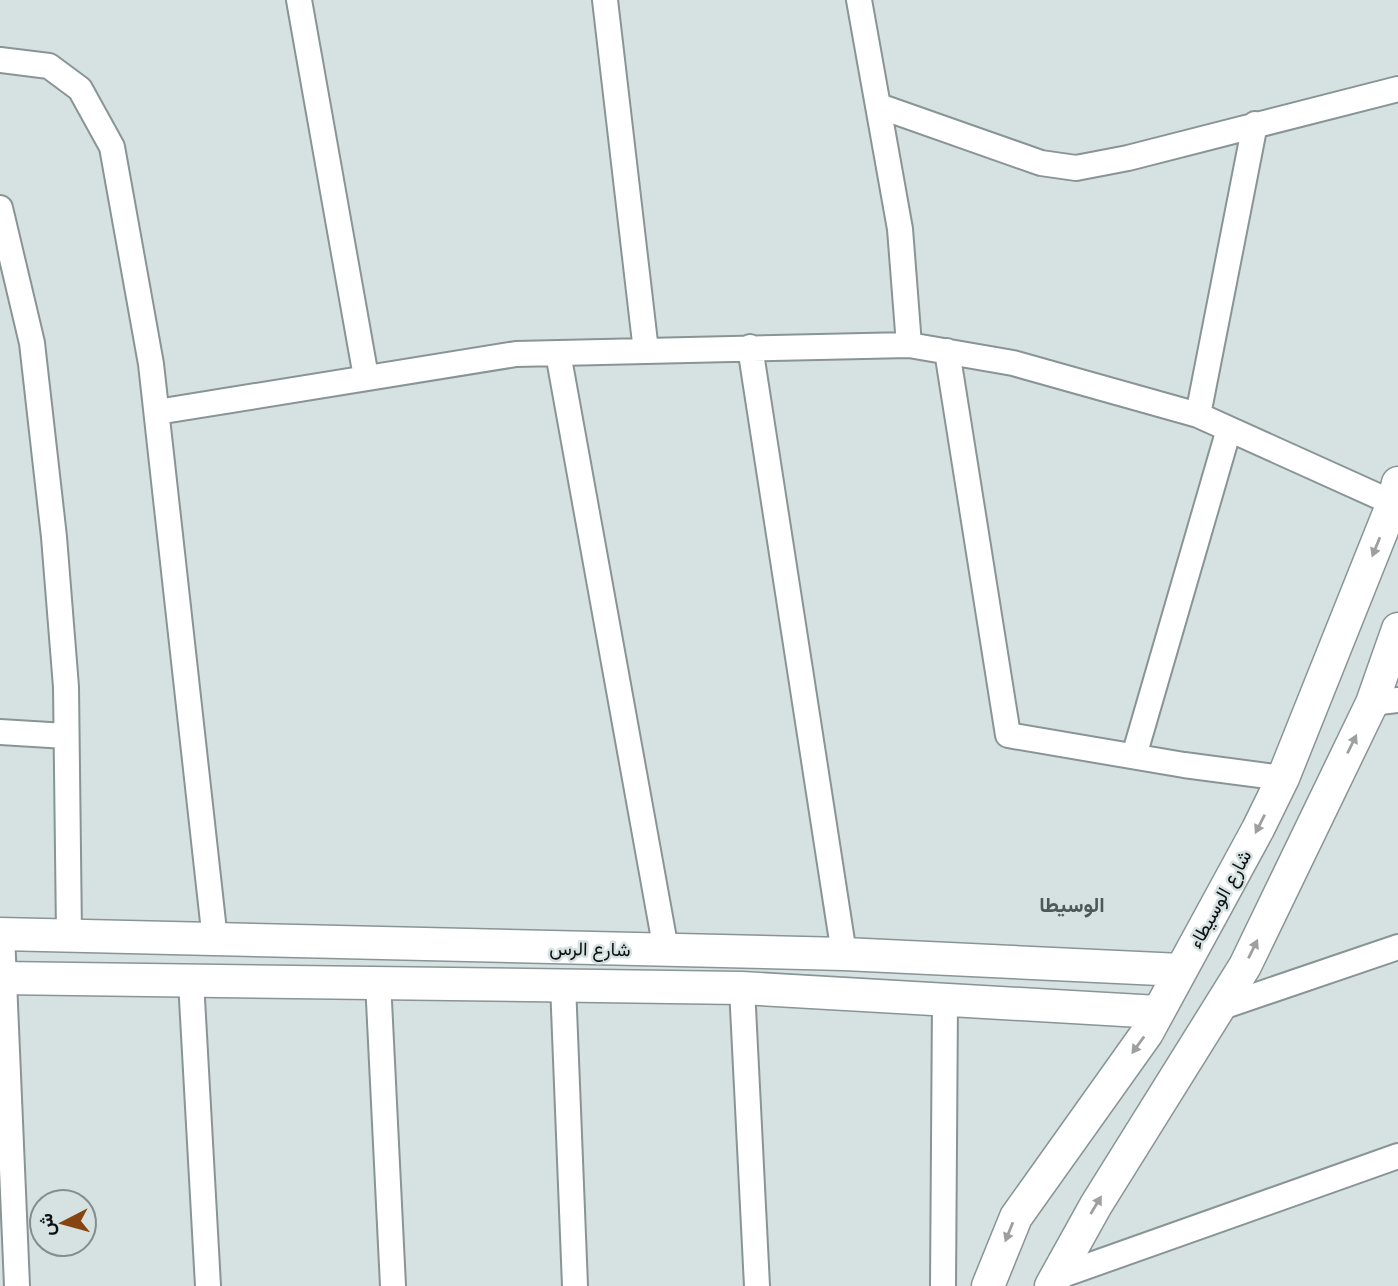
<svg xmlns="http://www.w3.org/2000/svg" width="1398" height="1286" viewBox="0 0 1398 1286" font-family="'Space Grotesk',Vazirmatn,sans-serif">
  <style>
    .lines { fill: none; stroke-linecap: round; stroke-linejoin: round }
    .minor-casing { stroke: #899495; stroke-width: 28 }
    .tertiary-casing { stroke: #899495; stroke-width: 35 }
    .minor { stroke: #fff; stroke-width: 24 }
    .tertiary { stroke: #fff; stroke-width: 32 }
    .oneway { fill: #9e9f9f }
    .labels { text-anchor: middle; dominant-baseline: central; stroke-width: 5; stroke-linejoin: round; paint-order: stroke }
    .street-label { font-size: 19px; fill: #0c1010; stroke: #d6e1e2 }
    .neighbourhood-label { font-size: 21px; font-weight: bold; fill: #4e5859; stroke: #d6e1e2 }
  </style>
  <rect width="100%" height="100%" fill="#d6e1e2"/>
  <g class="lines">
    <defs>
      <path id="minor" d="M299,0l67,377
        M605,0l41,351
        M859,0l41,229 9,116
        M0,60l49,6 31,23 32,58 39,217 64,576
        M879,106l162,57 35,5 52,-10 270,-69
        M0,208l32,135 22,194 12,150 3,247
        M750,347l94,607
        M947,351l61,384 176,30 99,13
        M558,353l108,597
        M157,412l359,-58 393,-9 104,18 185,52 195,88
        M1198,415l57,-291
        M1372,703l26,-3
        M0,732l66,4
        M1134,756l95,-327
        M2,934l15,352
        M191,981l17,305
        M378,981l15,305
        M563,984l12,302
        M742,988l15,298
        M1219,1008l179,-61
        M1054,1278l344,-122
        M943,1286l2,-285"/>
      <path id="tertiary" d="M0,934l844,20 337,16
        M0,978l742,10 416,24
        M988,1286l28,-69 131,-184 111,-204 25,-51 110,-275 5,-20
        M1051,1286l45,-81 149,-239 127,-263 26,-74"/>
    </defs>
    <use href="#minor" class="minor-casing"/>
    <use href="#tertiary" class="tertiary-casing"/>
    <use href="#minor" class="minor"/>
    <use href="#tertiary" class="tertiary"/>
  </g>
  <defs><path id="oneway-solid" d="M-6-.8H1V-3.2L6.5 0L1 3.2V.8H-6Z" transform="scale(1.75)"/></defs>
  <g class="oneway">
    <use href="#oneway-solid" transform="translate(1376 547) rotate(112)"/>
    <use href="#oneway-solid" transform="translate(1352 744) rotate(-64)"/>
    <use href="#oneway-solid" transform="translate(1260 824) rotate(117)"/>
    <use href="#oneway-solid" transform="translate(1253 949) rotate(-64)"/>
    <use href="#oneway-solid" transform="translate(1138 1045) rotate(126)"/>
    <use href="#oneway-solid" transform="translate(1096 1205) rotate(-59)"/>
    <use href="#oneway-solid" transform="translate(1009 1232) rotate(112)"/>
  </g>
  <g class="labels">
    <g class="street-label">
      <text transform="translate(1220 899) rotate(-61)">شارع الوسيطاء</text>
      <text transform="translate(590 949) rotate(1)">شارع الرس</text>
    </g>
    <g class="neighbourhood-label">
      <text x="1072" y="904">الوسيطا</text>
    </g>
  </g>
  <g transform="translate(63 1223) rotate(264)"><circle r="33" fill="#d6e1e2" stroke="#858d8e" stroke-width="2"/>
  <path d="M0-5L12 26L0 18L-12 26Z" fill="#864510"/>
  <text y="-10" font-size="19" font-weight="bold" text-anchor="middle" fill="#0c1010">ش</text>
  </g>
</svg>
